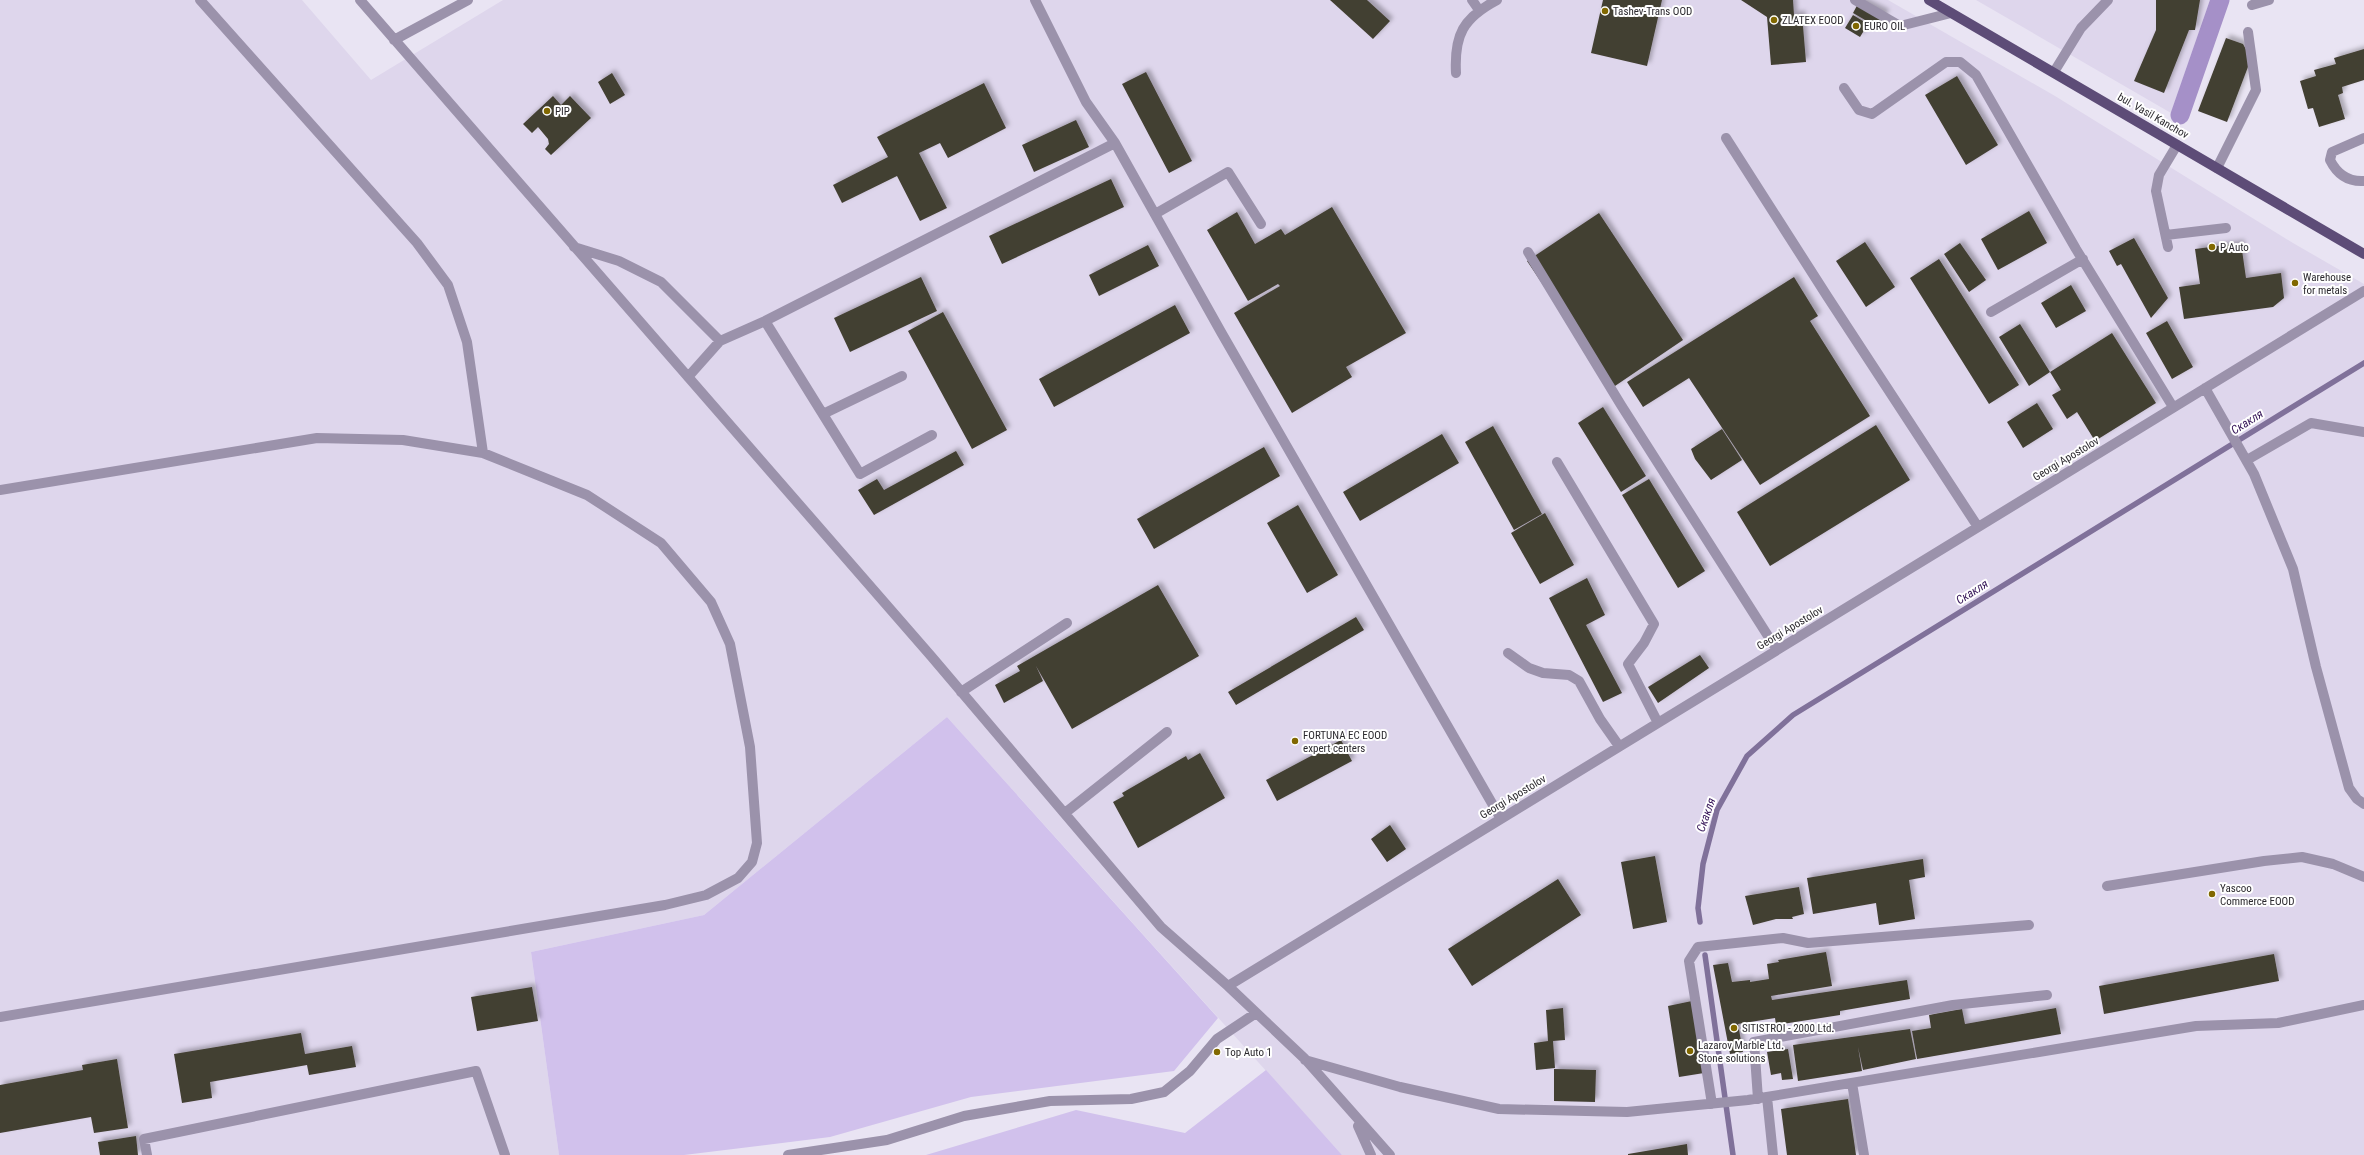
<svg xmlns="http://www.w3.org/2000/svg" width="2364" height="1155" viewBox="0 0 2364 1155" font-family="'Roboto Condensed',sans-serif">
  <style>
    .built { fill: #ded6ec }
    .green { fill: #d1c1ec }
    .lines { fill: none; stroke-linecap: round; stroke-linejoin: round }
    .stream { stroke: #80719a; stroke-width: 5.5 }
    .canal { stroke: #a590c8; stroke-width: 19 }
    .building { fill: #433f33; filter: url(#shadow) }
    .minor { stroke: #9b92ab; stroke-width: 10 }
    .major { stroke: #5d4c77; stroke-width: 10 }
    .poi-dot { fill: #816800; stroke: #fff; stroke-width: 1.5 }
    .labels { text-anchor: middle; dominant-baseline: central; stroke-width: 4; stroke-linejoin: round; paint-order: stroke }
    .poi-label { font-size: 11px; fill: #2b292e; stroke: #fff; text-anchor: start }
    .street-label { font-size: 11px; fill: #2b292e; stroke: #fff }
    .water-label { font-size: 12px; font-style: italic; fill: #361659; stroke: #fff }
  </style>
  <defs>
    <filter id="shadow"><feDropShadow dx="3.5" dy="-3.5" stdDeviation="2" flood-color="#0004"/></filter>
  </defs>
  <rect width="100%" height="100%" fill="#e9e4f3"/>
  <path class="built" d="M0,0h302l69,80 132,-80h1385l167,96 238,147 71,41v871h-1022l-395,-438 -243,198 -173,37 28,203h-559z
    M1976,0h234l-39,113z"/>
  <path class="green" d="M947,717l271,301 -44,53 -203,26 -141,40 -146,18h-125l-28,-203 173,-37z
    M1266,1070l76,85h-416l150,-45 109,23z"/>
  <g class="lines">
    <path class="stream" d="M1700,922l-2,-14 5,-44 14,-54 30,-54 46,-41 571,-352
      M1705,955l28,200"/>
    <path class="canal" d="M2180,115l40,-115"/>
  </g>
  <path class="building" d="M1330,0h37l23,21 -17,18z
    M1603,0h59l-15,66 -56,-13z
    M1741,0h52l1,15 8,-1 4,48 -35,3 -4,-48z
    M1860,0l26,13 -9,14 -24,-14z
    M2156,0h44l-5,30h-6l-25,63 -30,-12 22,-51z
    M1853,15l15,9 -8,13 -15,-9z
    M2226,38l17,6 8,15 -24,63 -29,-11z
    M2364,49v31l-22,7 1,6 -5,2 7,24 -26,8 -6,-19 -5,1 -8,-28 16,-5 -2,-6 22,-6 -2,-6z
    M1146,72l46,89 -23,12 -47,-89z
    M612,73l13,22 -15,9 -12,-22z
    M1957,76l41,69 -32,20 -41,-70z
    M984,83l22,45 -58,30 -8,-15 -21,10 28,55 -27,13 -23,-45 -55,27 -9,-18 55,-28 -11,-20z
    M553,96l8,9 9,-9 21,22 -40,37 -6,-6 4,-5 -1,-5 -10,-12 -6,6 -9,-9z
    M1076,120l13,27 -55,25 -12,-27z
    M1111,179l13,28 -122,57 -13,-28z
    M1332,207l74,126 -60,34 6,10 -60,36 -58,-100 46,-27 -2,-2 -30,17 -41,-71 30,-18 18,32 26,-15 4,6z
    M2029,211l18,32 -49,27 -17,-31z
    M1599,213l84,127 -71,48 -85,-127z
    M2134,238l34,60 -17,20 -30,-54 -4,2 -8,-15z
    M1865,242l30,45 -29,20 -30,-46z
    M1960,243l26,37 -17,12 -25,-38z
    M2241,243l5,35 35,-5 3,25 -11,9 -89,12 -5,-32 21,-3 -5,-35z
    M1148,245l11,21 -60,30 -10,-21z
    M1939,259l80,126 -30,19 -79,-126z
    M921,277l16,34 -87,41 -16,-34z
    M1794,277l24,39 -8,5 60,95 -110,69 -71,-107 -46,29 -16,-25z
    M2071,285l15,26 -30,17 -15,-25z
    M1175,305l15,28 -136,74 -15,-28z
    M943,312l64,118 -35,19 -64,-118z
    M2167,321l26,46 -21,12 -26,-46z
    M2020,324l30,48 62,-39 44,70 -61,38 -18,-29 -10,7 -15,-24 9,-5 -11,-18 -21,14 -30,-49z
    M2037,403l16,26 -30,19 -16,-26z
    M1603,407l43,69 -25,16 -43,-69z
    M1876,425l34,55 -140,86 -33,-54z
    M1493,426l49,88 -28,16 -49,-88z
    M1722,429l20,31 -31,20 -16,-21 -4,-10z
    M1442,434l17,29 -99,58 -17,-29z
    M1264,447l16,29 -126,73 -17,-30z
    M956,451l8,14 -90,50 -16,-25 19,-11 7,11z
    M1649,479l56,92 -27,17 -56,-93z
    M1298,505l40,70 -31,18 -40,-70z
    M1545,513l29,52 -34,19 -29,-51z
    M1587,578l18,37 -19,10 36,68 -19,9 -54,-104z
    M1158,585l41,71 -127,73 -36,-63 7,15 -39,22 -9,-18 25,-14 -3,-5z
    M1356,617l8,13 -128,75 -8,-13z
    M1700,655l9,13 -51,35 -10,-16z
    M1341,740l11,21 -75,40 -11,-21z
    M1200,753l25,45 -87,50 -25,-46 11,-6 -2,-3 64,-37 2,4z
    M1390,825l16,24 -19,13 -16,-23z
    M1655,856l12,66 -34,7 -12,-67z
    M1923,859l2,18 -16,3 6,39 -36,6 -3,-22 -63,11 -6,-36z
    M1558,879l23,36 -109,71 -24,-37z
    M1799,887l5,27 -12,3 1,2h-17l-23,6 -8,-29z
    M1826,952l6,34 -61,10 1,4 135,-20 3,19 -70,12v4l-64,10 -1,-7 -37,6 5,28 -13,2 -17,-89 15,-2 4,19 18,-2v2l19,-3 -2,-15 12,-2 -1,-2z
    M2274,954l5,27 -175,33 -5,-28z
    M532,987l6,34 -61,10 -6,-34z
    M1692,1001l12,72 -25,4 -11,-71z
    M1563,1008l2,32 -12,1 2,27 -19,2 -2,-27 14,-2 -2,-31z
    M2056,1008l5,26 -144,25 -5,-28 19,-3 -2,-13 33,-6 3,15z
    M1910,1029l6,30 -53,11 -5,-23 4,24 -64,10 -5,-36z
    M301,1033l4,21 47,-8 4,21 -47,8 -2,-10 -97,17 2,16 -30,5 -8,-49z
    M1788,1049l5,30 -11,1 -1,-7 -10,2 -4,-23z
    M117,1059l11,69 -34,5 -3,-16 -91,16v-48l83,-15 -1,-5z
    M1554,1069l42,1 -1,32 -41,-1z
    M1848,1099l8,56h-69l-6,-46z
    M136,1136l2,19h-38l-2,-13z
    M1687,1144l1,11h-60v-1z"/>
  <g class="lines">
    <path class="minor" d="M200,0l217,243 31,42 19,57 16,111
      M360,0l571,656 230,271 67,59 77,73 85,96
      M1035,0l51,102 29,41 106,189 280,487
      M1472,0l7,10
      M1855,0l45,26 51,-13
      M2252,5l17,-5
      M394,40l74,-40
      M2054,72l27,-44 27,-28
      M1456,73c-2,-38 7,-55 41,-73
      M1844,88l15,22 13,4 74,-52h14l16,13 100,174 97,158
      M1726,138l101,158 151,231
      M2364,138l-32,14 -2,8c7,14 18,22 34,21
      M2217,168l39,-78 -8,-58
      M1155,214l73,-42 33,52
      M2166,235l60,-7
      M574,247l45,14 42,21 59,59
      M2168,247l-12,-56 3,-16 18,-30
      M1528,252l93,153 156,245
      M1991,312l92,-53
      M765,321l95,153 72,-39
      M688,377l32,-36 45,-20 350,-178
      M2205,388l49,86 39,95 23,98 33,121 8,11 7,5
      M823,414l79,-38
      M2247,460l64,-37 53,9
      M1557,462l97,162 -10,19 -16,21 30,59
      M0,490l317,-52 86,2 80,13 104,42 74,48 50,59 19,42 20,103 7,96 -5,19 -14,16 -32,17 -41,10 -665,112
      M1508,653l21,15 14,5 26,2 10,6 21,38 19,27
      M961,692l106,-69
      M1065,813l102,-81
      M2107,886l157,-25 38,-4 31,7 31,13
      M1228,986l1136,-695
      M1305,1060l95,27 99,22 128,3 121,-12 448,-74 82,-3 86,-18
      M1852,1083l12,72
      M1767,1097l6,58
      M1758,1099l-4,-57 199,-37 94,-10
      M1712,1104l-23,-143 9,-14 85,-9 25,5 221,-18
      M1358,1126l13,29
      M147,1155l-3,-16 332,-68 29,84
      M788,1155l99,-15 77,-24 86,-15 81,-2 33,-7 26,-21 27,-32 39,-26"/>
    <path class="major" d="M1929,0l435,254"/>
  </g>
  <g class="poi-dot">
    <circle cx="1605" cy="11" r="4"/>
    <circle cx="1774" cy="20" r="4"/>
    <circle cx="1856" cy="26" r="4"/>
    <circle cx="547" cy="111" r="4"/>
    <circle cx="2212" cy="247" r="4"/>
    <circle cx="2295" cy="283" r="4"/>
    <circle cx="1295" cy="741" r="4"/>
    <circle cx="2212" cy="894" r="4"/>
    <circle cx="1734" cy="1028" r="4"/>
    <circle cx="1690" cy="1051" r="4"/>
    <circle cx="1217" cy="1052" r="4"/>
  </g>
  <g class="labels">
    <g class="poi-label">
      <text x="1613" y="11">Tashev-Trans OOD</text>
      <text x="1782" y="20">ZLATEX EOOD</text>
      <text x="1864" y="26">EURO OIL</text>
      <text x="555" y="111">PIP</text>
      <text x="2220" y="247">P Auto</text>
      <text x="2303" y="277">Warehouse<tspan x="2303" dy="13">for metals</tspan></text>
      <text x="1303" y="735">FORTUNA EC EOOD<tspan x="1303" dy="13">expert centers</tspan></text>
      <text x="2220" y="888">Yascoo<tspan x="2220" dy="13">Commerce EOOD</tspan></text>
      <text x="1742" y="1028">SITISTROI - 2000 Ltd.</text>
      <text x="1698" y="1045">Lazarov Marble Ltd.<tspan x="1698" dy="13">Stone solutions</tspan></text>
      <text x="1225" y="1052">Top Auto 1</text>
    </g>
    <g class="street-label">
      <text transform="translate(2153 116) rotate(30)">bul. Vasil Kanchov</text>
      <text transform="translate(2066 459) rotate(-31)">Georgi Apostolov</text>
      <text transform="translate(1790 628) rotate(-31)">Georgi Apostolov</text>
      <text transform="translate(1513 797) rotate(-31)">Georgi Apostolov</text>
    </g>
    <g class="water-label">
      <text transform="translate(2247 422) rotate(-32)">Скакля</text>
      <text transform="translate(1972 592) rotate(-32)">Скакля</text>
      <text transform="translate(1706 815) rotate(-71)">Скакля</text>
    </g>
  </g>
</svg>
